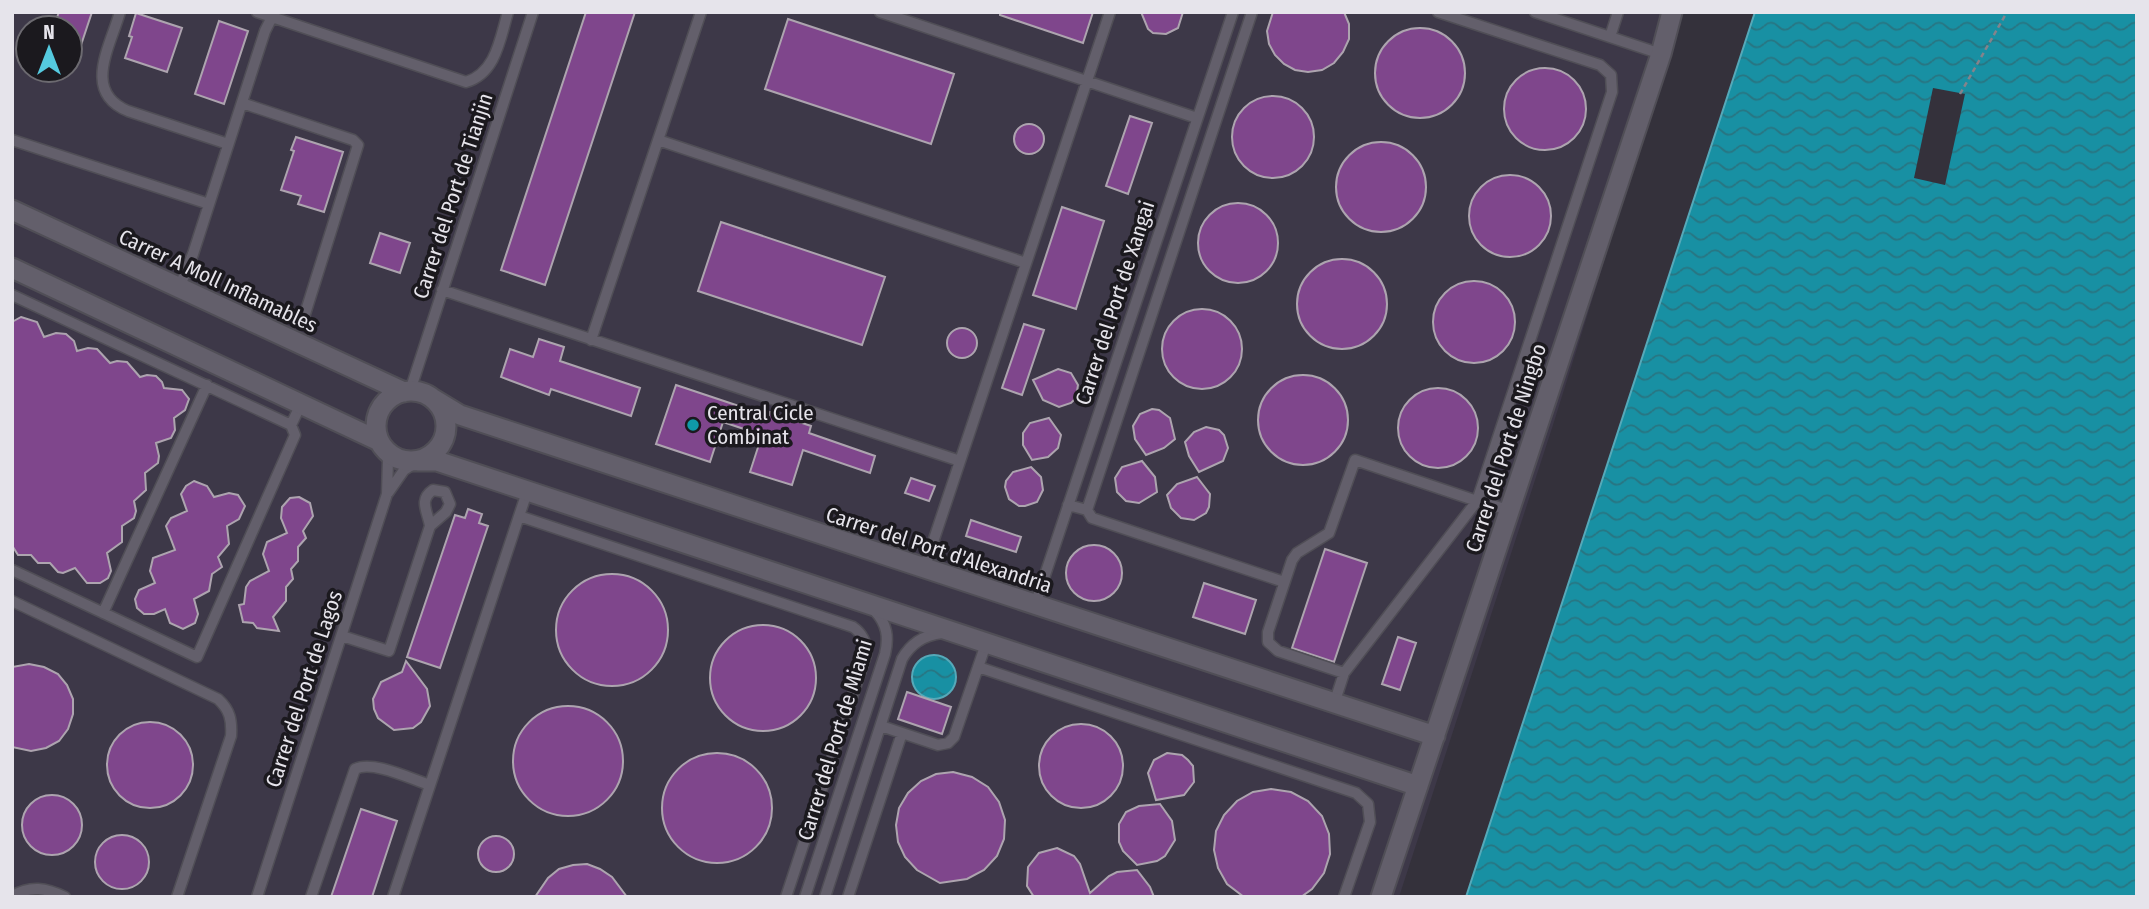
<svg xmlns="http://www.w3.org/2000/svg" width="2149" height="909" viewBox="0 0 2149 909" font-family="'Fira Sans Condensed',sans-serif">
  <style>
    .built { fill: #3d3848; fill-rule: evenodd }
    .water { fill: url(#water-waves); stroke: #56a9b9; stroke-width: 2 }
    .pier { fill: #34313b }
    .building { fill: #7f468c; stroke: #ada4af; stroke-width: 2 }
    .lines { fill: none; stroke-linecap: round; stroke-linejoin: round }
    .lane-casing { stroke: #504e56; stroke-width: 13 }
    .street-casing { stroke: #504e56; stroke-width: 23 }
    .path { stroke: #85838b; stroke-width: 2.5; stroke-dasharray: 5 3.5; stroke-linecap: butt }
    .lane { stroke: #635f6b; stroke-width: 10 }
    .street { stroke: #635f6b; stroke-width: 19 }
    .culture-dot { fill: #0f9aa8; stroke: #1b191e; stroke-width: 2.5 }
    .labels { text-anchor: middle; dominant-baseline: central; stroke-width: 7; stroke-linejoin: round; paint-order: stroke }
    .street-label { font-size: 21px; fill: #e6e4eb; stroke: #1b191e }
    .poi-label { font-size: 21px; fill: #e6e4eb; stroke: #1b191e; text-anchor: start }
  </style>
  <defs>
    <pattern id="water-waves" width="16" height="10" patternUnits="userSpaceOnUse" patternTransform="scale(1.75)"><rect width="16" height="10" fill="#1890a3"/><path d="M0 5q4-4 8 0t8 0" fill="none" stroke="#287582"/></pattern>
  </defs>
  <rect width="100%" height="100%" fill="#34313b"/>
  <path class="built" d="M12,12h1670l-129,413 -154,472h-1387zM28,28h42v42h-42z"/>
  <path class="water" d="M1755,12h382v885h-671z
    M912 677a22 22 0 1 1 44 0a22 22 0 1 1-44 0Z"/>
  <path class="pier" d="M1933,88l32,6 -20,91 -31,-7z"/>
  <path class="building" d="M59,12h33l-19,57h-3v-41h-17z
    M586,12h49l-90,273 -44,-15z
    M1000,12h93l-10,31 -83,-28z
    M1141,12h42l-5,16 -12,6 -13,-1 -5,-4z
    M1273,12h71l5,12v15l-6,13 -9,11 -12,7 -14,2 -13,-2 -11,-6 -9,-9 -6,-11 -2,-13z
    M136,13l46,15 -15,44 -42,-14 7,-21 -3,-1z
    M788,19l166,55 -23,70 -166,-55z
    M219,21l29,10 -24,73 -29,-10z
    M1375 73a45 45 0 1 1 90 0a45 45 0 1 1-90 0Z
    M1504 109a41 41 0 1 1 82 0a41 41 0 1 1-82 0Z
    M1232 137a41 41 0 1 1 82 0a41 41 0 1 1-82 0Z
    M1130,116l22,7 -24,71 -22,-8z
    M1014 139a15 15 0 1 1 30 0a15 15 0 1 1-30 0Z
    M296,137l47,15 -19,60 -26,-8 3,-8 -20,-6 13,-39 -3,-1z
    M1336 187a45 45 0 1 1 90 0a45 45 0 1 1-90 0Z
    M1469 216a41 41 0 1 1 82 0a41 41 0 1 1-82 0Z
    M1198 243a40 40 0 1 1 80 0a40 40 0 1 1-80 0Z
    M1062,207l42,14 -28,88 -43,-14z
    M721,222l164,55 -23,68 -164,-54z
    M380,233l30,10 -10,30 -30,-10z
    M1297 304a45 45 0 1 1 90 0a45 45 0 1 1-90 0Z
    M1433 322a41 41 0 1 1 82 0a41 41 0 1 1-82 0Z
    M1162 349a40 40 0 1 1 80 0a40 40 0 1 1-80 0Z
    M21,317l16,5 7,15 12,-4 10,1 8,7 3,10 11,-3 9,1 13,14 7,-2 10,1 13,15 7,-2 9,1 6,6 2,6 18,2 7,9 -4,11 -11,8 1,12 -4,8 -15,5 3,13 -1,7 -13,10 1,17 -12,11 2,10 -2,7 -12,8v16l-15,11 4,18 -3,7 -8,5h-13l-12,-15 -12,5 -5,-1 -8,-9h-12l-7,-8h-13l-5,-8 -1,-225z
    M1024,324l20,6 -22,65 -20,-7z
    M947 343a15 15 0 1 1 30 0a15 15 0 1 1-30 0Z
    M539,339l25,8 -4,14 80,27 -9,28 -80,-27 -2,6 -48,-18 9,-28 23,8z
    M1058,369l13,4 7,12 -2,13 -5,5 -12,4 -16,-7 -10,-20z
    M1258 420a45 45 0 1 1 90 0a45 45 0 1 1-90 0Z
    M676,385l93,31 1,-4 41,14 -2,7 66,23 -5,17 -67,-23 -11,35 -42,-13 12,-37 -39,-13 -13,40 -54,-18z
    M1398 428a40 40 0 1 1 80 0a40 40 0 1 1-80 0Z
    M1152,409l7,1 11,8 5,21 -11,9 -18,7 -11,-16 -2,-13 7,-12z
    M1049,418l12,17 -3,13 -10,9 -16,3 -9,-15v-12l7,-10z
    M1206,427l13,3 5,5 4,13 -5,13 -24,11 -10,-16 -4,-14 9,-10z
    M1142,461l13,16 2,15 -18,11 -13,-2 -9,-9 -2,-14 7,-11z
    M1031,467l10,10 2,13 -6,12 -12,4h-6l-10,-7 -4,-12 1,-6 7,-9z
    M1197,477l13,17 -1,13 -3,6 -12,7 -13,-2 -10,-10 -4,-13 10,-11z
    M911,478l24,8 -6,15 -24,-8z
    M194,481l13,5 7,11 15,-4 9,2 7,11 -6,13 -12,7 2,18 -11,13 4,10 -10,7 -3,17 -15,8 4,15 -3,9 -12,6 -13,-6 -5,-14 -11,5h-10l-7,-6 -2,-9 4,-9 16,-7 -5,-12 3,-13 22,-8 -9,-24 5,-8 16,-7 -6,-17 5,-8z
    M299,497l11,6 3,13 -10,15 3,7 -8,9v14l-7,8 2,10 -7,8v14l-13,16 6,14 -22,-3 -4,-5 -10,-1 -4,-17 5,-1 2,-17 4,-6 19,-10 -6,-17 4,-12 20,-9 -6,-15 1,-11 8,-9z
    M468,509l14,5 -3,9 9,3 -48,142 -33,-11 48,-142 10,3z
    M971,520l50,17 -5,15 -50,-16z
    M1066 573a28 28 0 1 1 56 0a28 28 0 1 1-56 0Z
    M1325,549l42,14 -33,99 -42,-14z
    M556 630a56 56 0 1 1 112 0a56 56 0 1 1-112 0Z
    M1204,583l52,17 -11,34 -52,-17z
    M710 678a53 53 0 1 1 106 0a53 53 0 1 1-106 0Z
    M1398,637l18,6 -16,47 -18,-6z
    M406,661l21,28 3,17 -9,16 -8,6 -19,2 -16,-12 -4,-9 -1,-10 8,-17 21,-10z
    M29,664l15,3 14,7 9,11 6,14v15l-5,15 -9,12 -13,7 -15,3 -19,-4v-80z
    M907,692l44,15 -9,27 -44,-15z
    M513 761a55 55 0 1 1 110 0a55 55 0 1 1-110 0Z
    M107 765a43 43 0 1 1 86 0a43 43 0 1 1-86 0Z
    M1039 766a42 42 0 1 1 84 0a42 42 0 1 1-84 0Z
    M662 808a55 55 0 1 1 110 0a55 55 0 1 1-110 0Z
    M1167,753l15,2 6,5 5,6 1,16 -10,13 -28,5 -8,-27 6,-13z
    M953,772l19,5 16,10 11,15 6,18 -1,19 -7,17 -13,14 -17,9 -27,4 -23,-13 -12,-13 -7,-15 -2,-17 3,-17 9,-15 13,-12 15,-7z
    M1271,789l20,3 17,9 14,15 7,18 1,20 -6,19 -12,16 -11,8h-57l-17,-13 -9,-16 -4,-18 2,-19 8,-16 13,-14 16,-9z
    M22 825a30 30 0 1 1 60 0a30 30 0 1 1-60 0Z
    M1160,804l12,17 3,19 -10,16 -8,5 -20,4 -14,-14 -4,-9v-18l7,-12 13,-6z
    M361,809l36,12 -25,76h-41z
    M95 862a27 27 0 1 1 54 0a27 27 0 1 1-54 0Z
    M478 854a18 18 0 1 1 36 0a18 18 0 1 1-36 0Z
    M1057,848l17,8 6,8 10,29 19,-17 8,-4 20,-2 13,17 4,10h-120l-7,-11 1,-19 11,-14z
    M587,864l13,5 12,8 15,20h-92l13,-19 11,-9 14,-4z"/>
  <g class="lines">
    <defs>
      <path id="lane" d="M120,12c-10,35 -38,80 8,99l100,33
        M257,12l15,5 2,-5
        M880,12l317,106
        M1438,12l162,53 11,10 1,17 -135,409 -122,-41 -26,73 -32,20 -5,7 -24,72v10l10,9 66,22 133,-172 32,9
        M1535,12l126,42
        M1610,37l8,-25
        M242,103l111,37 5,5 -53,169
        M12,140l197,64
        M658,140l368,123
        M179,288l14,-34 72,-223 7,-14 194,65c30,-9 34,-43 42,-70
        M442,290l518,171
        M12,295l279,130 10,-21
        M591,340l110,-328
        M410,391l123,-379
        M433,490l12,2 5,12 -4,8 -16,14c-2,-14 -12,-26 3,-36z
        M388,493l16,-23 14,-9
        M1068,505l19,5 5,8 192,64
        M1087,510l165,-498
        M519,516l334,111c10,7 14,15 13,28l-80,242
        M924,569l186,-557
        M12,570l185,87 98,-222 -4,-10
        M12,601l206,98c12,11 14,21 13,37l-54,161
        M1035,605l198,-593
        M103,613l104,-228
        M342,636l47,15 41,-125
        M978,667l378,126 12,11 2,18 -26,75
        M1334,704l10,-31
        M881,726l57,19 10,-2 6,-6 32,-93
        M12,896c19,-11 34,-8 53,1
        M257,897l130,-403 1,-34 -6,-13
        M311,897l44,-128c18,-9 56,10 75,16
        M393,897l134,-405
        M805,897l80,-243c4,-17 2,-30 -10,-43
        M825,897l77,-238c9,-16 22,-24 40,-26
        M848,897l54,-164"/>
      <path id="street" d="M12,210l392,182
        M12,268l367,173
        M376 426a35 35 0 1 1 70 0a35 35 0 1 1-70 0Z
        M432,398l28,17 975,321
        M418,461h19l981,325
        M1381,897l280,-843 11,-42"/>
    </defs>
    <use href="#lane" class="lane-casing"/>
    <use href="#street" class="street-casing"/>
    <path class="path" d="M1960,94l47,-82"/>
    <use href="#lane" class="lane"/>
    <use href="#street" class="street"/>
  </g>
  <circle class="culture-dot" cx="693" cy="425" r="7"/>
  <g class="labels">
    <g class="street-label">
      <text transform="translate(453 196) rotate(-72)">Carrer del Port de Tianjin</text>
      <text transform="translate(218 281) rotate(25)">Carrer A Moll Inflamables</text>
      <text transform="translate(1115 303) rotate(-72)">Carrer del Port de Xangai</text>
      <text transform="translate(1506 448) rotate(-72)">Carrer del Port de Ningbo</text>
      <text transform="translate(939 550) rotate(18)">Carrer del Port d'Alexandria</text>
      <text transform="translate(304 689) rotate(-72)">Carrer del Port de Lagos</text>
      <text transform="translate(835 740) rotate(-73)">Carrer del Port de Miami</text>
    </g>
    <g class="poi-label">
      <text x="707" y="413">Central Cicle<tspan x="707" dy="24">Combinat</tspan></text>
    </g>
  </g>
  <rect width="2149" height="909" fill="none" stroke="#e6e4eb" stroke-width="28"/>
  <g transform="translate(49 49)"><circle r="33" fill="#1b191e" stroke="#6c6a70" stroke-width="2"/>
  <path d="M0-5L12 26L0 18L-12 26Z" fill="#55cadf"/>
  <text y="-10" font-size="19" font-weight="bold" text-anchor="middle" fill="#e6e4eb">N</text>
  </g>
</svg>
